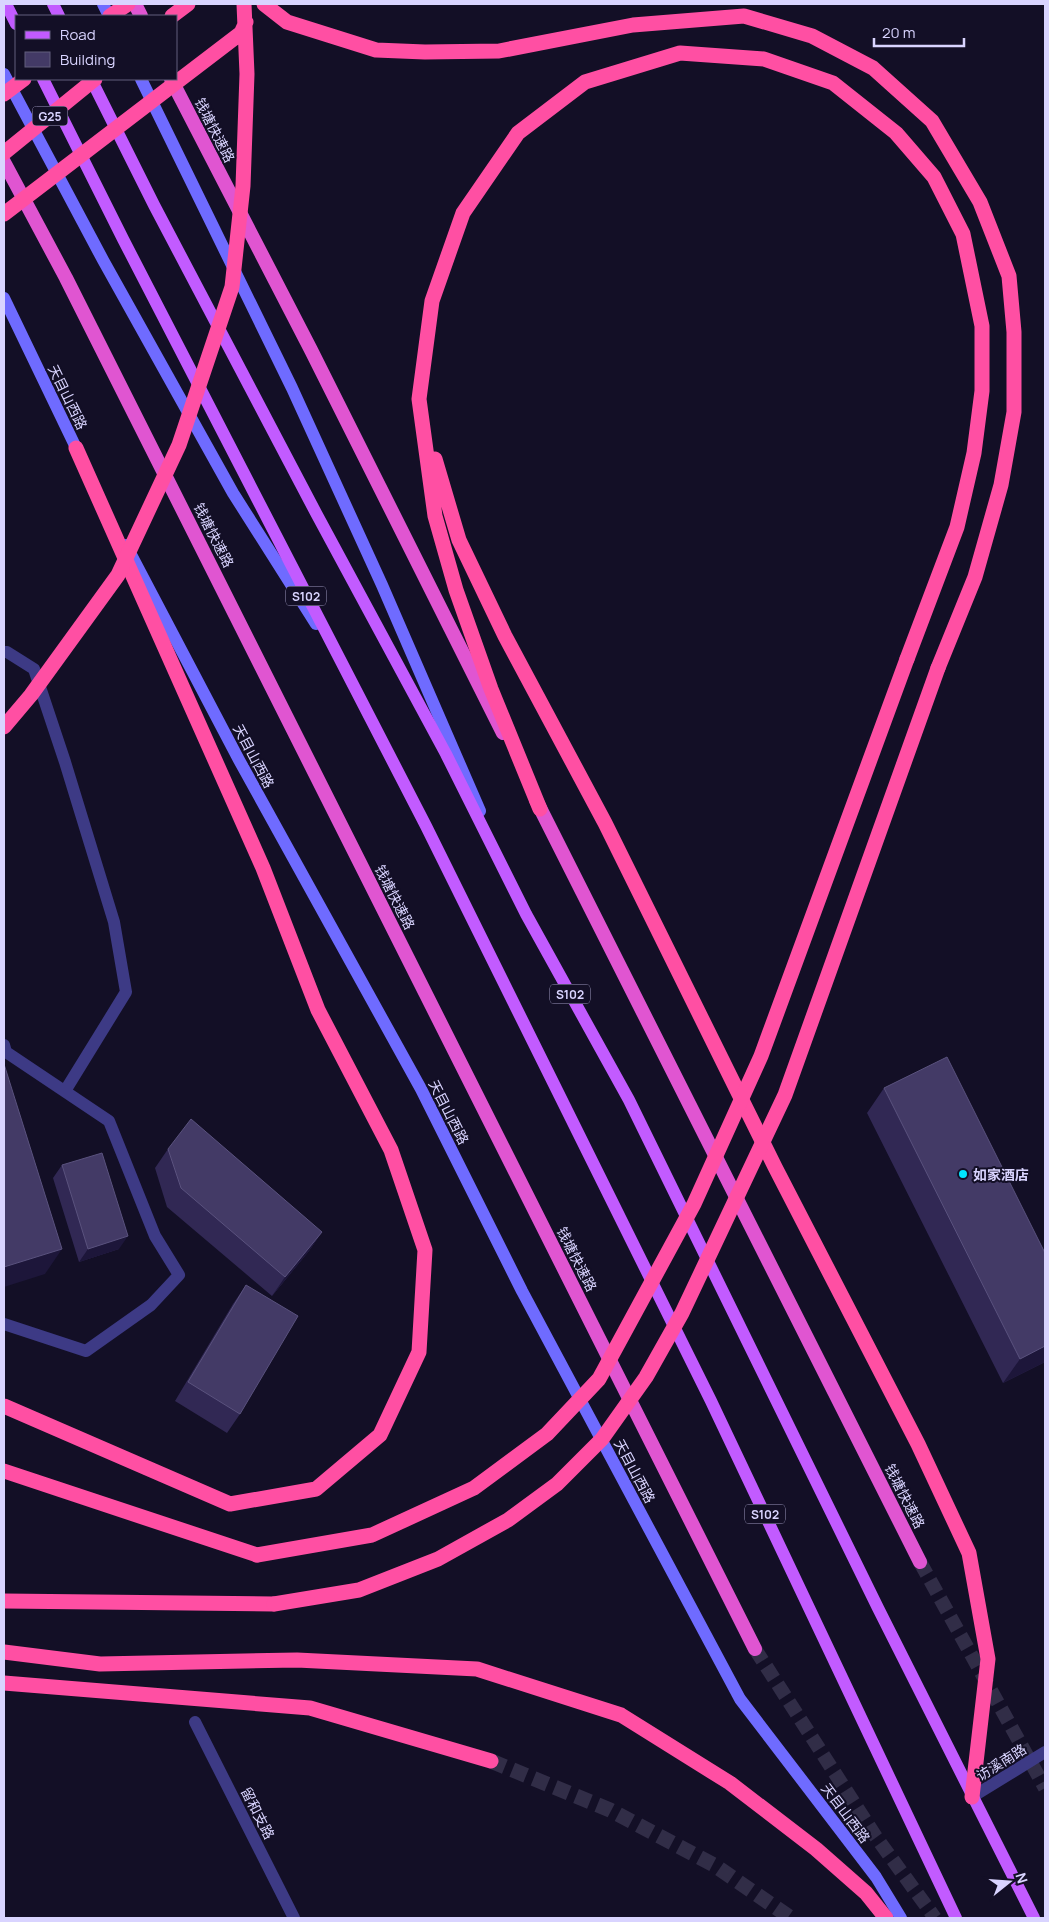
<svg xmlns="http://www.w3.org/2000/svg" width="1049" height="1922" viewBox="0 0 1049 1922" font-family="Manrope,'Noto Sans SC',sans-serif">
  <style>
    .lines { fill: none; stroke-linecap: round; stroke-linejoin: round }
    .trunk-tunnel { stroke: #312d47; stroke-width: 14; stroke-dasharray: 14 7; stroke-linecap: butt }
    .motorway-tunnel { stroke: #312d47; stroke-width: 15; stroke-dasharray: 15 8; stroke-linecap: butt }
    .service { stroke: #3d3a85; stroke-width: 12 }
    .minor { stroke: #3d3a85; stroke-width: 12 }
    .tertiary { stroke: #3d3a85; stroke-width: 12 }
    .secondary { stroke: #6f6bff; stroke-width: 12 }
    .primary { stroke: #c25bff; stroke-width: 12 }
    .trunk { stroke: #e055d1; stroke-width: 14 }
    .motorway { stroke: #ff4fa3; stroke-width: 15 }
    .motorway-bridge { stroke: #ff4fa3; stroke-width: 15 }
    .wall { fill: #312854 }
    .shaded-wall { fill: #1d163a }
    .building { fill: #433a66; stroke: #5a527e }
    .poi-dot { fill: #00e5ff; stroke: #130f26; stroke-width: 2 }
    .labels { text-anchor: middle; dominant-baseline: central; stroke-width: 4; stroke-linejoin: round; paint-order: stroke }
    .shield { fill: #130f26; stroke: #9e99be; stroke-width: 1 }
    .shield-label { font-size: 12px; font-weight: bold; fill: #d9d4ff }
    .street-label { font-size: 14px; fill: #d9d4ff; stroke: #130f26 }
    .poi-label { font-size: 14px; font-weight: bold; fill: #d9d4ff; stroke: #130f26; text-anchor: start }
  </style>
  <rect width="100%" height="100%" fill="#130f26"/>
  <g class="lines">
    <path class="trunk-tunnel" d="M920,1562l125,226
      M755,1649l121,188 59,81"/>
    <path class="motorway-tunnel" d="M491,1761l119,49 104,55 77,53"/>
    <path class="service" d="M4,652h3l27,17 31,93 49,160 12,70 -61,99
      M4,1045l2,7 103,69 46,115 24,39 -28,30 -65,46 -82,-27"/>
    <path class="minor" d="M195,1722l99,196"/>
    <path class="tertiary" d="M972,1797l73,-45"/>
    <path class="secondary" d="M103,4l6,12
      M4,74l99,186 130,233 83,131
      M141,79l151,309 90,197 98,226
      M4,298l76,158
      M126,545l113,215 182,329 101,202 218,408 136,178 25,41"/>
    <path class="primary" d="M6,4l10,20
      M53,4l6,12
      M43,79l80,160 303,587 285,575 245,517
      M91,79l63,126 162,308 130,241 80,160 103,186 249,508 156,310"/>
    <path class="trunk" d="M135,4l6,12
      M171,79l140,271 192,383
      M4,162l62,116 689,1371
      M536,800l384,762"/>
    <path class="motorway" d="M264,4l23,18 89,28 49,2 74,-1 134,-26 111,-9 68,20 61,32 59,53 48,81 29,74 5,56v80l-13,73 -26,92 -37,91
      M110,16l18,-12
      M172,16l16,-12
      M435,459l24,81 46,96 100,187 170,344 143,277 51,109 19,106 -16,138
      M540,809l-49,-120 -35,-99 -21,-74 -16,-117 13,-98 31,-88 55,-80 67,-51 95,-29 84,6 69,24 63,50 38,44 29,57 19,92v65l-8,62 -17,74 -50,132
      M4,1406l226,98 86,-15 64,-54 39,-83 6,-102 -34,-100 -73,-140 -55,-142 -187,-420
      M4,1471l253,84
      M4,1601l270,3
      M4,1652l96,12 197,-4 180,9 144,46 109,68 86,66 50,44 20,25
      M4,1683l306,25 181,53"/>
    <path class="motorway-bridge" d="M4,94l20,-15
      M4,153l91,-74
      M4,214l237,-181 5,-11
      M4,727l27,-32 87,-120 61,-130 53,-158 11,-101 4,-112 -3,-70
      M257,1555l115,-20 102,-47 73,-54 52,-55 95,-175 67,-148 146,-397
      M274,1604l85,-14 79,-31 70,-39 49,-36 45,-45 44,-62 36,-64 103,-218 153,-427"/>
  </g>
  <path class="wall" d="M884,1088l161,165v109l-42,21 -136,-270z
    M168,1149l154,83 -13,19 -37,45 -105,-89 -12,-39z
    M62,1165l57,84 -40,13 -26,-84z
    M246,1285l-6,129 -13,19 -52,-32 58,-97z"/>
  <path class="shaded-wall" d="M322,1232l-13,19 -37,45 13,-19z
    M128,1236l-9,13 -40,13 9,-13z
    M62,1249l-17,25 -41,13v-20z
    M1045,1346v16l-42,21 17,-24z"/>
  <path class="building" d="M947,1057l98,196v93l-25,13 -136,-271z
    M4,1064l58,185 -58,18z
    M191,1119l131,113 -37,45 -104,-89 -13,-39z
    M102,1153l26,83 -40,13 -26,-84z
    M246,1285l52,31 -58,98 -52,-32z"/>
  <circle class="poi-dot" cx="963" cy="1174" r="5"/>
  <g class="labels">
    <g class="shield">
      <rect x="32.5" y="106.5" width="35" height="19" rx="4"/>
      <rect x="286" y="586.5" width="40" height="19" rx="4"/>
      <rect x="550" y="984.5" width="40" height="19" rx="4"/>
      <rect x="745" y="1504.5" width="40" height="19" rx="4"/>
    </g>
    <g class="shield-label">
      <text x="50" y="116">G25</text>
      <text x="306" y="596">S102</text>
      <text x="570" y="994">S102</text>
      <text x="765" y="1514">S102</text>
    </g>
    <g class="street-label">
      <text transform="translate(215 130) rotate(63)">钱塘快速路</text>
      <text transform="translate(68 397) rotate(64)">天目山西路</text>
      <text transform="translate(214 535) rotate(63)">钱塘快速路</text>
      <text transform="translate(254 756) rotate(62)">天目山西路</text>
      <text transform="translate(395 897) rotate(63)">钱塘快速路</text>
      <text transform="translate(449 1112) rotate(63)">天目山西路</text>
      <text transform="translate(577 1259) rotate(63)">钱塘快速路</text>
      <text transform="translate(635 1471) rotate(62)">天目山西路</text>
      <text transform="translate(905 1496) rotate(63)">钱塘快速路</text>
      <text transform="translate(1001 1762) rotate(-32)">访溪南路</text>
      <text transform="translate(258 1813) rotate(63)">留和支路</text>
      <text transform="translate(846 1813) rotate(53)">天目山西路</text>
    </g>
    <g class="poi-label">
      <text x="973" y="1174">如家酒店</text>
    </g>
  </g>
  <rect width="1049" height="1922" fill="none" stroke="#d9d4ff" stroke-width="10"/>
  <rect x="15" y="15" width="162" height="65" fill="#130f26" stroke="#625e7d"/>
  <rect x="25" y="31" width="25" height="8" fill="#c25bff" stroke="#625e7d"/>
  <text x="60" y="40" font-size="15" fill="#d9d4ff">Road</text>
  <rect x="25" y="52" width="25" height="15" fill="#433a66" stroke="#625e7d"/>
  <text x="60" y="65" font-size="15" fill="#d9d4ff">Building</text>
  <g transform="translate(1009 1882) rotate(73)" stroke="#130f26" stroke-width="4" paint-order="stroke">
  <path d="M0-4L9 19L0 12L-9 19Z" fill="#d9d4ff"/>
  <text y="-8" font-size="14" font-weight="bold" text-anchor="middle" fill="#d9d4ff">N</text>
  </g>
  <path d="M874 38v8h90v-8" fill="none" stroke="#d9d4ff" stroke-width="2.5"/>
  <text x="882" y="38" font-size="15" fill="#d9d4ff" stroke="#130f26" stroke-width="4" paint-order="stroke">20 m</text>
</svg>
